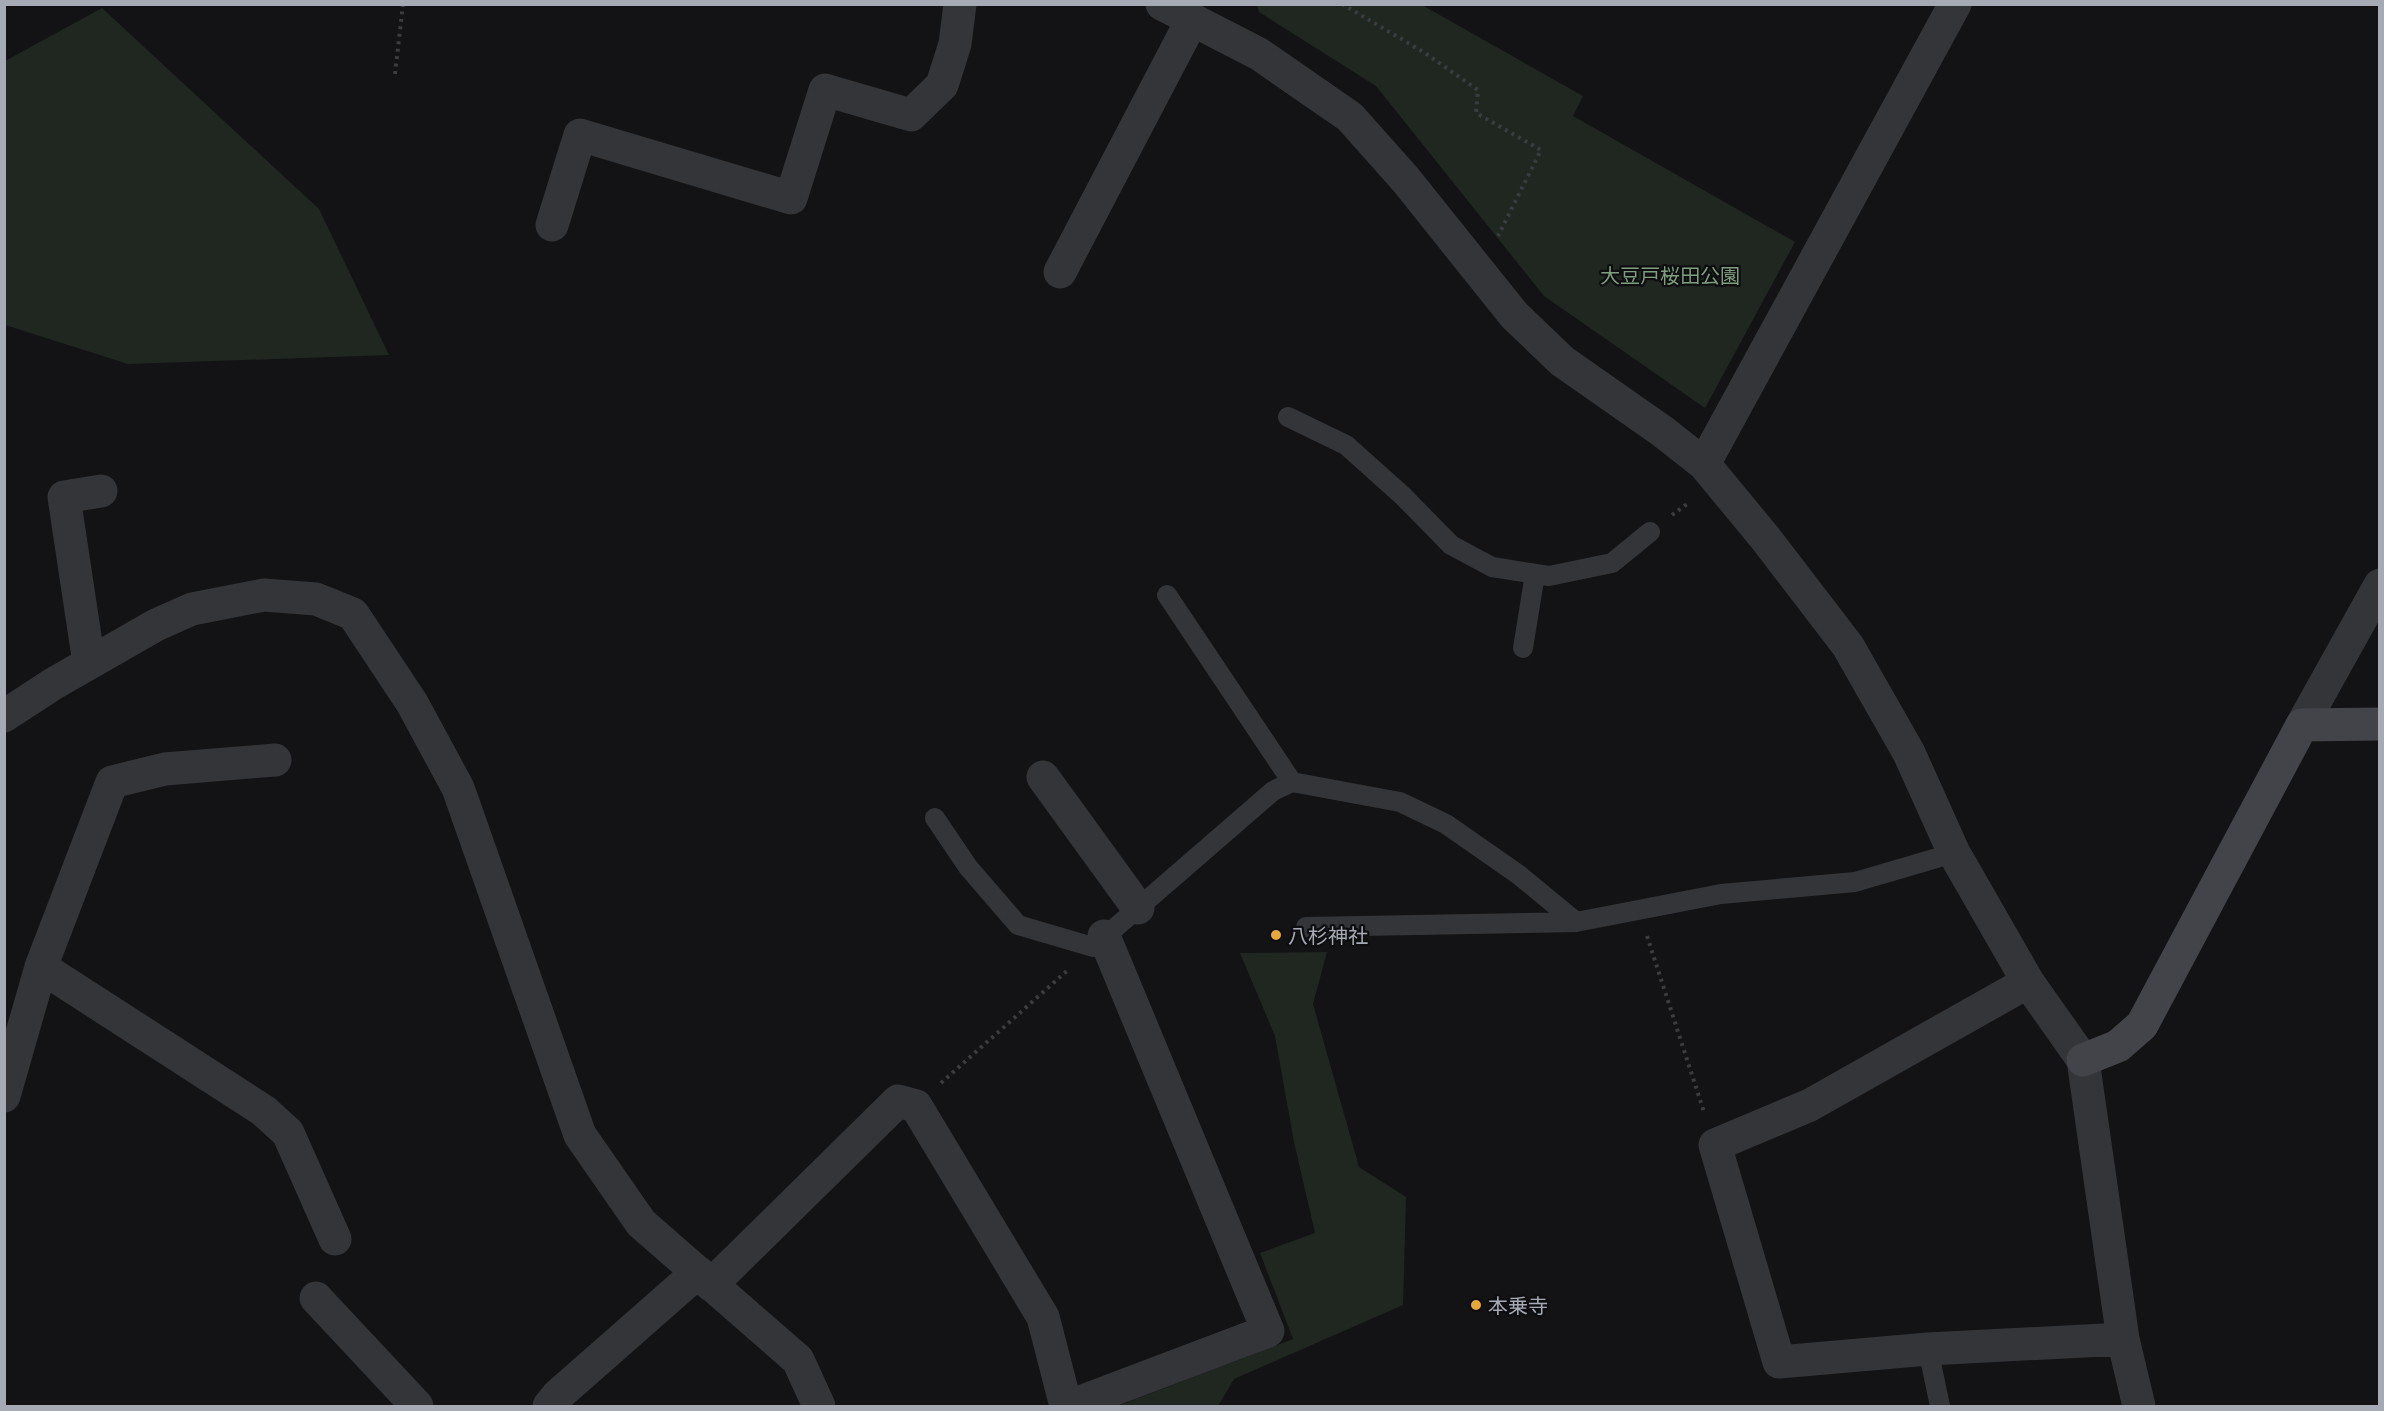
<svg xmlns="http://www.w3.org/2000/svg" width="2384" height="1411" viewBox="0 0 2384 1411" font-family="Manrope,'Noto Sans JP',sans-serif">
  <style>
    .green { fill: #202720 }
    .lines { fill: none; stroke-linecap: round; stroke-linejoin: round }
    .path { stroke: #3a3c40; stroke-width: 4; stroke-dasharray: 3 4.5; stroke-linecap: butt }
    .lane { stroke: #343539; stroke-width: 20 }
    .street { stroke: #343539; stroke-width: 33 }
    .secondary { stroke: #424449; stroke-width: 33 }
    .poi-dot { fill: #e6a83a; stroke: #0e0e10; stroke-width: 2 }
    .labels { text-anchor: middle; dominant-baseline: central; stroke-width: 4.5; stroke-linejoin: round; paint-order: stroke }
    .park-label { font-size: 20px; fill: #7e9e7f; stroke: #0e0e10 }
    .poi-label { font-size: 20px; fill: #a6aab4; stroke: #0e0e10; text-anchor: start }
  </style>
  <rect width="100%" height="100%" fill="#131315"/>
  <path class="green" d="M1257,5h165l161,91 -10,20 222,126 -90,166 -161,-112 -168,-210 -117,-74z
    M102,8l217,201 70,146 -261,9 -123,-39v-264z
    M1327,952l-14,52 46,163 47,30 -3,108 -169,74 -16,27h-100l175,-67 -33,-86 55,-20 -21,-91 -19,-106 -35,-83z"/>
  <g class="lines">
    <path class="path" d="M1342,4l83,49 53,37 -2,23 65,37 -43,86
      M395,74l8,-70
      M1672,515l18,-13
      M1647,936l57,176
      M941,1083l127,-113"/>
    <path class="lane" d="M1288,417l58,28 57,51 48,49 41,22 57,9 63,-13 38,-31
      M1167,595l125,187
      M1523,648l12,-74
      M935,818l33,49 50,58 75,22 180,-156 19,-9 108,20 46,22 73,51 57,47 145,-28 134,-12 99,-29
      M1306,927l270,-5
      M1928,1349l12,57"/>
    <path class="street" d="M1162,4l97,50 91,63 56,63 108,135 48,46 100,70 42,33 62,75 82,107 61,107 45,100 74,129 55,78 40,279 16,67
      M552,225l28,-90 211,63 34,-108 86,25 31,-30 13,-41 5,-40
      M1060,272l132,-252
      M1704,464l251,-460
      M89,663l-25,-166 37,-6
      M4,716l49,-32 103,-59 36,-16 72,-14 52,4 37,15 59,89 46,85 122,347 61,88 157,137 21,46
      M2302,725l78,-140
      M1043,777l95,131
      M41,967l223,144 24,22 47,106
      M2028,982l-218,123 -95,40 64,217 149,-13 195,-10
      M4,1096l37,-129 71,-185 53,-13 110,-9
      M711,1285l187,-184 18,5 127,211 23,89
      M316,1298l101,108
      M549,1406l8,-10 141,-124
      M1070,1406l198,-75 -164,-395"/>
    <path class="secondary" d="M2083,1060l35,-14 24,-21 160,-300 78,-1"/>
  </g>
  <g class="poi-dot">
    <circle cx="1276" cy="935" r="6"/>
    <circle cx="1476" cy="1305" r="6"/>
  </g>
  <g class="labels">
    <g class="park-label">
      <text x="1670" y="275">大豆戸桜田公園</text>
    </g>
    <g class="poi-label">
      <text x="1288" y="935">八杉神社</text>
      <text x="1488" y="1305">本乗寺</text>
    </g>
  </g>
  <rect width="2384" height="1411" fill="none" stroke="#a6aab4" stroke-width="12"/>
</svg>
